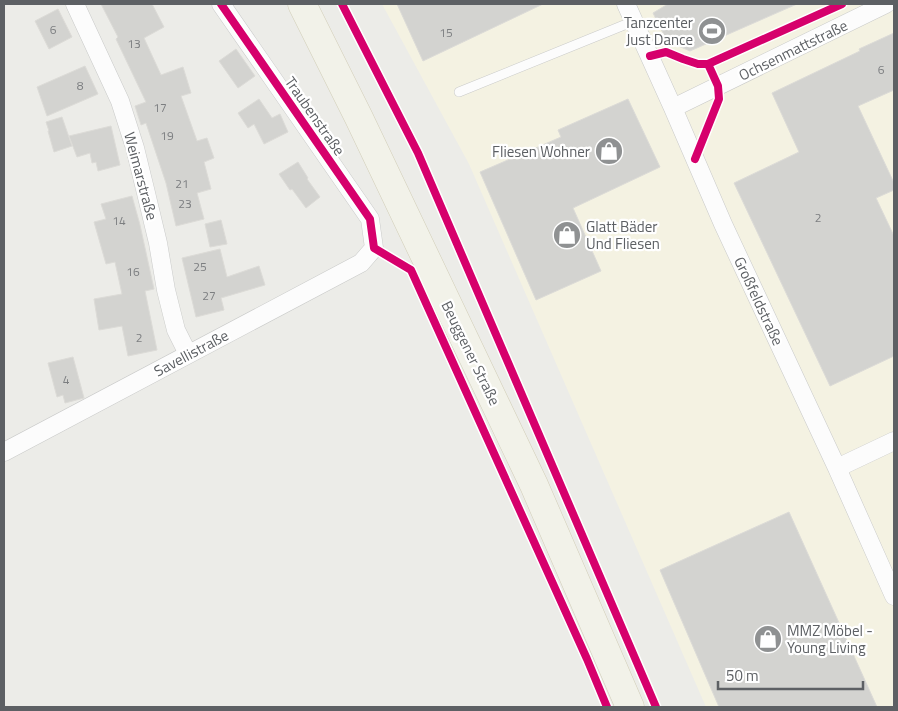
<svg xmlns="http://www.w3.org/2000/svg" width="898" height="711" viewBox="0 0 898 711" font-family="'Titillium Web',sans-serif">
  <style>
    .commercial { fill: #f4f2e2 }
    .building { fill: #d3d3d0; stroke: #dcdbd7 }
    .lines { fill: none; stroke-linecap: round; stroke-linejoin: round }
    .lane-casing { stroke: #c9cac9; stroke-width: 10 }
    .street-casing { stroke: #c9cac9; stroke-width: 19 }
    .primary-casing { stroke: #d2ceb8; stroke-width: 29 }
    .lane { stroke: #fcfcfc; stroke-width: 9 }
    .street { stroke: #fcfcfc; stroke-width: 18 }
    .primary { stroke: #f2f2e9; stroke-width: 28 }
    .cycleway-casing { stroke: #fff; stroke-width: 11 }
    .cycleway { stroke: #d6006c; stroke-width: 8 }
    .labels { text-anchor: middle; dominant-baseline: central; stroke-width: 4.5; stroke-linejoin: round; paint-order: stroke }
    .number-label { font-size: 12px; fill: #7c7e80 }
    .poi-label { font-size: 15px; fill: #5d6064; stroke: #fff; text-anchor: end }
    .street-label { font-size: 15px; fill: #5d6064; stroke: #fff }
  </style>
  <rect width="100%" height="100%" fill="#ecece8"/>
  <path class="commercial" d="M382,4h512v703h-188l-237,-543z"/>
  <path class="building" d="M101,4h51l12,23 -20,11 17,37 22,-8 8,26 -10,3 16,45 10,-3 7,20 -10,4 7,27 -14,4 7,26 -28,7 -10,-43 -20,-60 -5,2 -6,-19 11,-4 -30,-63 2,-2z
    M397,4h146l-120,57z
    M668,4h129l-107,47 -23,-10 -14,-28z
    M58,9l14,28 -23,12 -14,-28z
    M894,33v57l-36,16 36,77v7l-18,8 18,38v120l-64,30 -96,-203 65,-31 -27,-59 88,-42 -1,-2z
    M236,49l19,27 -17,12 -19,-27z
    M85,66l13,28 -51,22 -10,-29z
    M259,99l13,19 8,-4 8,18 -24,12 -10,-20 -6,4 -10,-15z
    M628,99l32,68 -87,41 28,63 -65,29 -56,-128 81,-35 -3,-7z
    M62,117l10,29 -18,6 -6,-21h1l-3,-9z
    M111,126l9,39 -22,6 -2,-9 -4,1 -2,-10 -13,4 -8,-21z
    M298,162l10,16 -1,1 13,18 -14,11 -14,-19 -2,1 -11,-16z
    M132,196l8,29 14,64 -9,2 12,59 -29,6 -6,-30 -23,4 -5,-31 28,-5 -7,-32 -9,2 -12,-42 12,-3 -5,-15z
    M221,220l6,24 -17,3 -5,-23z
    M220,249l7,28 32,-11 6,19 -44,13 3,12 -28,7 -14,-59z
    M73,357l11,41 -19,5 -2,-8 -6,2 -9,-34z
    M789,512l88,195h-158l-59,-137z"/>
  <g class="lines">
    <defs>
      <path id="lane" d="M459,92l175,-71"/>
      <path id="street" d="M75,4l45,97 15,47 11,45 12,50 8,47 10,40 12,24
        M626,4l47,104 50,116 114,244 57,128
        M673,108l213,-104
        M4,452l357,-189 13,-15 -4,-29 -149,-215
        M837,468l57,-27"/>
      <path id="primary" d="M302,4l57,114 175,367 96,222"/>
    </defs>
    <use href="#lane" class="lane-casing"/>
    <use href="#street" class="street-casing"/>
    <use href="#primary" class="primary-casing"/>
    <use href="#lane" class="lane"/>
    <use href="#street" class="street"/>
    <use href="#primary" class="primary"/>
    <defs>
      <path id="cycleway" d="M221,4l149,215 4,29 37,22 176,389 20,48
        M342,4l76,149 238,554
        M650,56l16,-4 17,7 15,5h10l134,-60
        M695,159l24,-60 -1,-13 -10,-22"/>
    </defs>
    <use href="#cycleway" class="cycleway-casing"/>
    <use href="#cycleway" class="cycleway"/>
  </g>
  <defs>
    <symbol id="stadium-disc" viewBox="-11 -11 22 22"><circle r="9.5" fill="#8f9192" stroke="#fff"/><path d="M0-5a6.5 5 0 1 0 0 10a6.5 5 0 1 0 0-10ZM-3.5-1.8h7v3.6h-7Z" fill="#fff"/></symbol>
    <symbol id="shop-disc" viewBox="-11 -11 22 22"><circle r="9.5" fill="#8f9192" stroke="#fff"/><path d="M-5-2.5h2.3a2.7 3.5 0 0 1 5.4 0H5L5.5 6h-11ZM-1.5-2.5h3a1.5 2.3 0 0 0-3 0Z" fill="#fff"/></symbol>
  </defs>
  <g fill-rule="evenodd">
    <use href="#stadium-disc" x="696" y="15" width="32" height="32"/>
    <use href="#shop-disc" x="593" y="135" width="32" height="32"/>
    <use href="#shop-disc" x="551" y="219" width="32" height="32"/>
    <use href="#shop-disc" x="752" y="623" width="32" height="32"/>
  </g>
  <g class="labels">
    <g class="number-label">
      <text x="53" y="29">6</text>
      <text x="446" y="32">15</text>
      <text x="134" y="43">13</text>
      <text x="881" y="69">6</text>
      <text x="80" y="85">8</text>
      <text x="160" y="107">17</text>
      <text x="167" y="135">19</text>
      <text x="182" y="183">21</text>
      <text x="185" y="203">23</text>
      <text x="818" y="217">2</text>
      <text x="119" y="220">14</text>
      <text x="200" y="266">25</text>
      <text x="133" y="271">16</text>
      <text x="209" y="295">27</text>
      <text x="139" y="337">2</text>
      <text x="66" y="379">4</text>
    </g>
    <g class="poi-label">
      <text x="693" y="22">Tanzcenter<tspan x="693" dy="17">Just Dance</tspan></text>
      <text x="590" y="151">Fliesen Wohner</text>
      <text x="586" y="226" text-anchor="start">Glatt Bäder<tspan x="586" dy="17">Und Fliesen</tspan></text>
      <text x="787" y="630" text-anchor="start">MMZ Möbel -<tspan x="787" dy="17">Young Living</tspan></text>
    </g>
    <g class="street-label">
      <text transform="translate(793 50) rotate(-26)">Ochsenmattstraße</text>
      <text transform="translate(315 116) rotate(55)">Traubenstraße</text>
      <text transform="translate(141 176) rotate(75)">Weimarstraße</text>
      <text transform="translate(759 301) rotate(65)">Großfeldstraße</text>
      <text transform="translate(191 353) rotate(-28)">Savellistraße</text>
      <text transform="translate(471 353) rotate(64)">Beuggener Straße</text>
    </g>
  </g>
  <rect width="898" height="711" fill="none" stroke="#5d6064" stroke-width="10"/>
  <path d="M718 681v8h145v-8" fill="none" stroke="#5d6064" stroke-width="2.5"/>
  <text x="726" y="681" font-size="15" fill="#5d6064" stroke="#ffffff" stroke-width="4" paint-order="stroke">50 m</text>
</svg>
